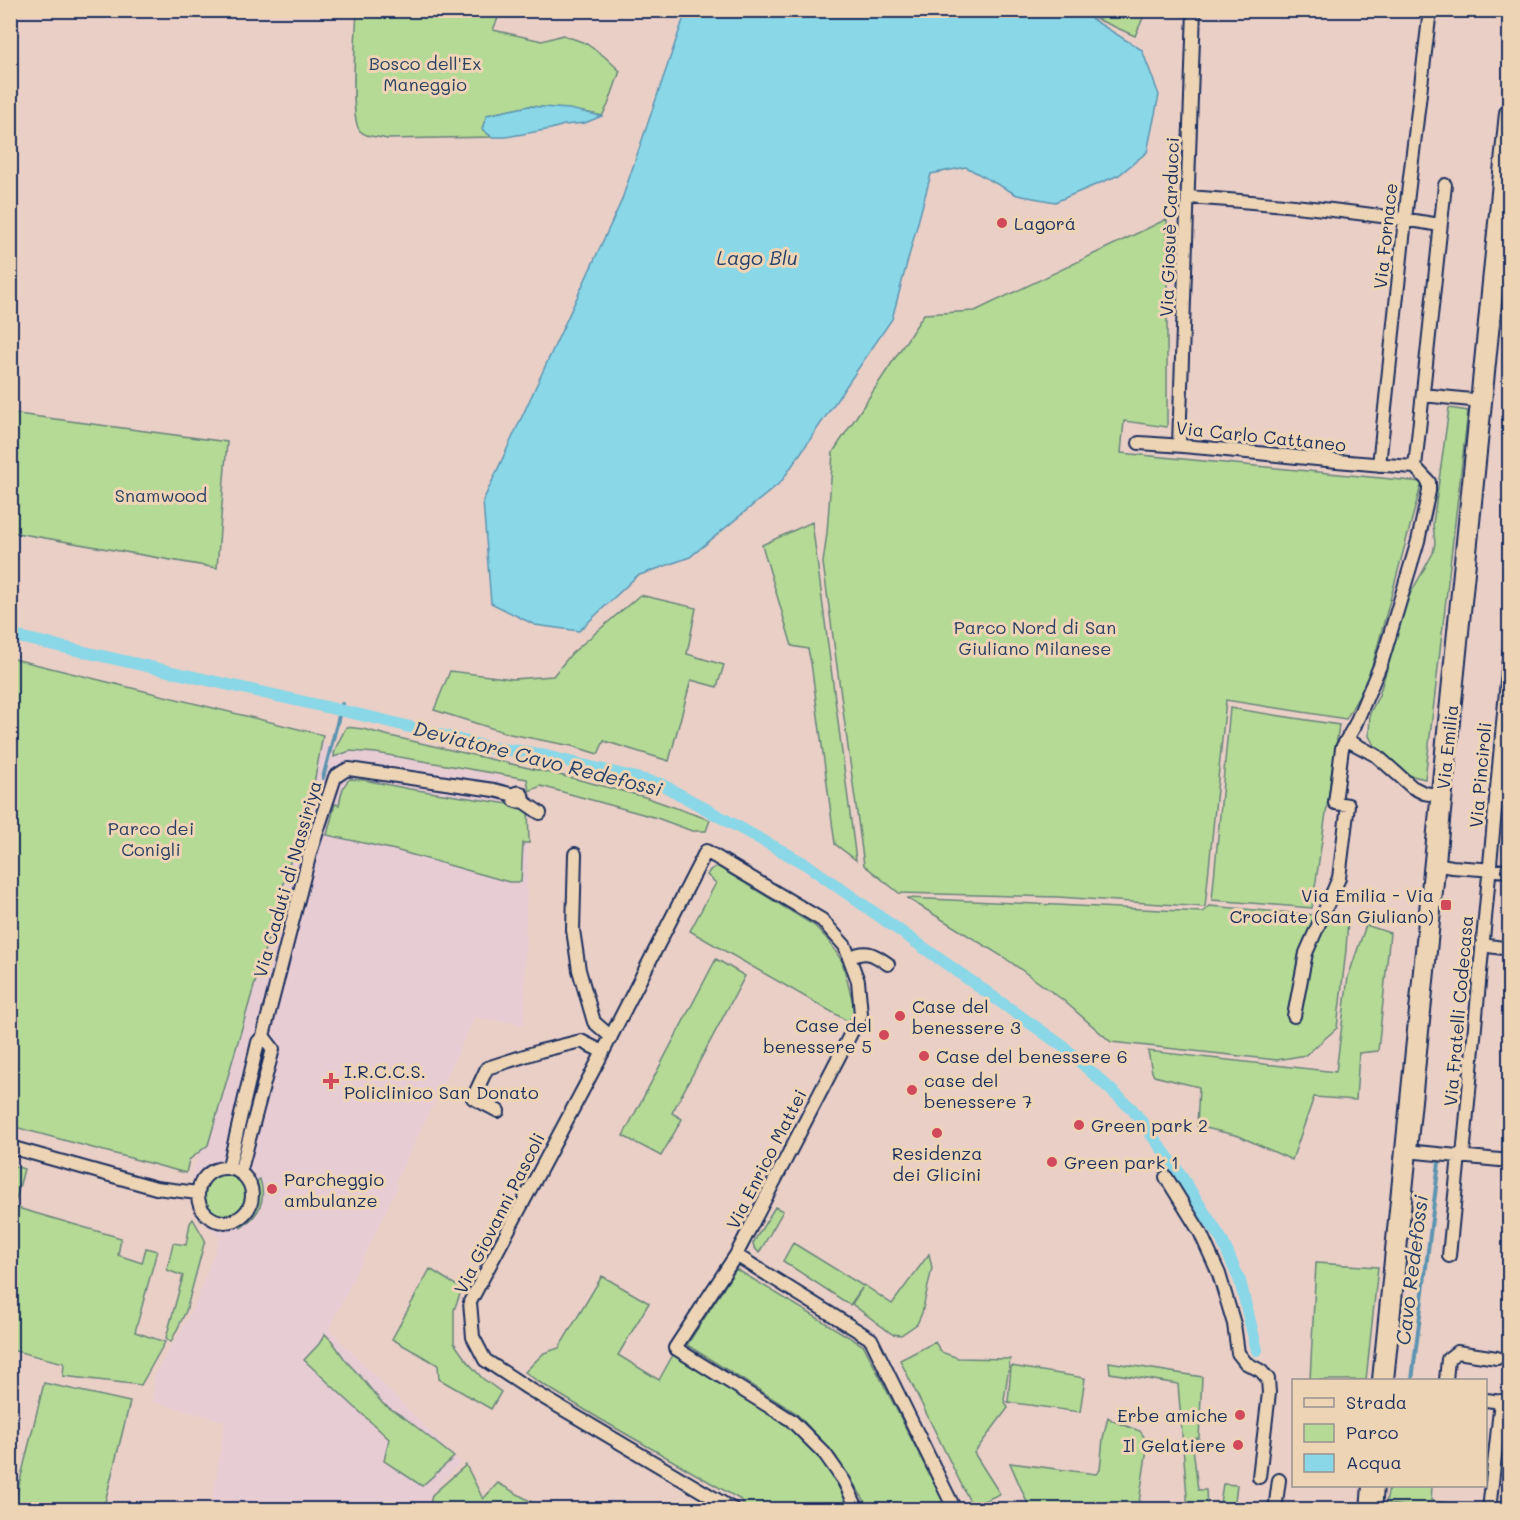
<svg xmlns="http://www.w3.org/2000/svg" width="1520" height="1520" viewBox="0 0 1520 1520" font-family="Mali,sans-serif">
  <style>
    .built { fill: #e8ccd4 }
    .green { fill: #b5da95; stroke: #68847a; stroke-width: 1.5 }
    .water { fill: #89d7e7; stroke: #5d94b0; stroke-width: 1.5 }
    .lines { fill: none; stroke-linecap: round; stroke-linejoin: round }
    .stream { stroke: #5d94b0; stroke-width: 4 }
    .canal { stroke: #89d7e7; stroke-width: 12 }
    .street-casing { stroke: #1b2f5e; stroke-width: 16 }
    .primary-casing { stroke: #1b2f5e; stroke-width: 24 }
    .street { stroke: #edd4b5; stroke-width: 12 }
    .primary { stroke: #edd4b5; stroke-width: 20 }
    .poi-dot { fill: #d1495b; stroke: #edd4b5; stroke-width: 2 }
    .labels { text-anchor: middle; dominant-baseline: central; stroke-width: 6; stroke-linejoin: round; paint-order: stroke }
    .park-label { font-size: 18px; fill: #2a4064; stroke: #edd4b5 }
    .poi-label { font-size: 18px; fill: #1b2f5e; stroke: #edd4b5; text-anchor: start }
    .street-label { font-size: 18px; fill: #1b2f5e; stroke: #edd4b5 }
    .water-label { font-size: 20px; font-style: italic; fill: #26406c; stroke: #edd4b5 }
  </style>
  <rect width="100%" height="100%" fill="#eacfc7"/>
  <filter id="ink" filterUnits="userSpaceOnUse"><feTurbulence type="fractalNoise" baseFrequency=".0167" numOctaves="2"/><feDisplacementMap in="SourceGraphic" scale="12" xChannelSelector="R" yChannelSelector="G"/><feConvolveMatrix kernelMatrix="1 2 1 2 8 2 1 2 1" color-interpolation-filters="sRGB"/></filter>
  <g filter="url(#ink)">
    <path class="built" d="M309,742l196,35 2,18 21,6 -4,224 -49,-8 -80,166 3,3 -69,143 131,134 -27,28 -6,18h-216l14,-88 -72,-19 1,-26 41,-71 25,-67 -25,-28 -3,-33z"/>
    <path class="green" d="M357,11h144l-8,19 49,11 21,-6 22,8 19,13 16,15 -12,34 -6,11 -13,-3 -59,-7 -43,9 -5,14 10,8 -105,2c-9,-3 -20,-1 -27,-8 -11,-11 -4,-100 -3,-120z
      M1079,11l67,-1v1l-11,25z
      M1167,219v208l-43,-6 -3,32 301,29 -53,196 -23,41 -120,-19 -21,207 -147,-10 -159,-4 -35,-28 -41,-302 4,-30 6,-81 91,-138 51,-3z
      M1449,408l19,3 -43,368 -16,-4 -35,-30 -5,-9 1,-23 9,-18 10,-33 18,-62 26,-47 2,-10 -2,-19z
      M10,413l217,29 -10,126 -206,-36z
      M812,522l44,338 -21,-16 -24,-181 -3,-14 -16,-3 -30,-101z
      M640,595l56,13 -9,46 37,11 -7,22 -26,-7 -22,81 -65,-20 -6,13 -26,-8 -62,-12 -76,-24 16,-39 63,8 40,-3 19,-23z
      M10,658l313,77 -11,59 -6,13 -98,338 -19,15 -3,13 -175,-47z
      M1230,708l109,17 -27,183 -100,-8z
      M346,727l17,2 27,7 182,42 73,19 65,23 -4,11h-14l-35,-13 -116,-32 -12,5 -2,-12 -151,-26 -26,-2 -16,6c0,-11 8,-20 12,-30z
      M350,779l14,1 46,9 118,18 1,36h-6l-2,39h-12l-114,-32 -68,-15 8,-31 4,1c2,-9 3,-20 11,-26z
      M717,866l98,60 13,14 14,21 14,53 -5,9 -161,-92 26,-48 -9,-8 3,-5z
      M907,898l296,14 7,-6 138,12 -2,32 -9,78 -31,27 -29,5 -166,-18 -48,-42 -58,-42z
      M1366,925l24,8 -12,118 -19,2 -3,47 -42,-3 -22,63 -53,-24 -42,-10 2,-39 -45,-11 -2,-4 -4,-21 188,21 12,-95z
      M716,959l29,17 -73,137 10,6 -21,37 -38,-20z
      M11,1165l13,4 -10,38 107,31 -3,17 24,8 4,-15 11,3 -22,81 30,10 -24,43 -78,-9 1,-13 -53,-13z
      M205 1195a20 20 0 1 1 40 0a20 20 0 1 1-40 0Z
      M260,1179c7,22 -1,36 -19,49l-2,-3c17,-12 22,-23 18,-44z
      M775,1207l8,4 -24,42 -5,-6 -1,-4z
      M193,1219l12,21 -19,71 -15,31 -5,-4 17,-62 -16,-6 6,-27 13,2 4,-22z
      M793,1243l70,43 1,-1 28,19 37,-50 3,14 -10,45 -5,11 -16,11 -9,-1 -40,-30 10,-16 -12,17 -67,-44z
      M1316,1263l62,4 -12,113h-56z
      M430,1269l32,20 -8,21v33l12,17 16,18 19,14 -10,17 -52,-30 -1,-14 -46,-26z
      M736,1269l128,77 83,163h-77l-35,-54 -39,-42 -109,-68z
      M602,1276l47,27 -31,52 41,25 15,-27 115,70 30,32 33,54h-106l-5,-9 -141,-81 -61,-37 -14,-10 19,-19 15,-5z
      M325,1334l7,7 14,20 14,15 23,28 22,14 49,39 -32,29 -38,-25 5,-22 -85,-79 15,-16z
      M935,1342l6,10 17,6 52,1 -6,41 4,8 -34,45 26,41 -28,12 -72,-146z
      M1109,1362l93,15 -3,61 -7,1 6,51h8l1,19h-19l-10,-125 -68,-11z
      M1011,1366l74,12 -5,34 -72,-10z
      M44,1383l86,19 -26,104 1,3h-92z
      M1108,1417l5,4 27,10 8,11 -10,67h-108l-20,-46 86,11 4,-4 3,-32z
      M466,1465l17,34 15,-16 46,26h-115l3,-14z
      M1223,1484l14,1 -3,24h-15z
      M1389,1486h43l-1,15 45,5v3h-43l-47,-5z"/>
    <path class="water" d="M686,11h393l63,39 17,45 -12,57 -28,23 -64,27 -38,-7 -51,-28 -35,7 -39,145 -111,163 -91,75 -53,19 -58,55 -44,-6 -44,-22 -8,-102 138,-299z
      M529,106l40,3 33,7 -17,7 -21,2 -13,4 -45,8h-14l-10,-8 5,-14z"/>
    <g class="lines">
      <path class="stream" d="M323,778l19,-74
        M1412,1380l27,-218"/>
      <path class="canal" d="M10,635l373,85 107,28 39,4 132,32 146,81 257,182 69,63 43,58 46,72 18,41 17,69"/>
      <defs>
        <path id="street" d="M1188,197c85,6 169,14 252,28
          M1423,395l58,6
          M1139,443c92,5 184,19 276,24l30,-282
          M1179,445l15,-435
          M1379,465l26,-246 25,-209
          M1347,740l30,16 35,31 12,6 18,3
          M1496,792l14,1
          M513.5 797a4.5 4.5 0 1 1 9 0a4.5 4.5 0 1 1-9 0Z
          M521,800l19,13
          M575,854l-2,76 6,40 15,52 17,15
          M1435,864l17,3 58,4
          M1482,945l28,4
          M849,958c18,-9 24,-4 39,6
          M1294,1016l12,-63 33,-75 9,-73 -13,-2 7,-55 13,-23 27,-64 36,-120 11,-50v-9l-14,-15
          M498,1111l-25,-13 14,-30 53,-17 41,-10 22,11
          M10,1147l146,41 42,5
          M1406,1151l104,10
          M1463,1156l47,-508
          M198 1195a27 27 0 1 1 54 0a27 27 0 1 1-54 0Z
          M230,1169l-1,-3 29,-124 5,-6 47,-183 25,-76 9,-6 5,-2 145,21 20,5
          M240,1173l33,-124 -10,-13
          M1166,1177l34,55 19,42 15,50 4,29 8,10 15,8 7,8 1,14 -10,84
          M736,1255l-61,93 116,72 34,34 19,27 14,29
          M1449,1256l10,-101
          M1446,1380l2,-21 9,-7 40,6
          M1486,1400l24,3
          M734,1510l-208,-123 -41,-27 -12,-23 -3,-35 133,-250 103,-201 116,69 23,26 13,35 3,33 -125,241 135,84 84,171
          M1275,1510l4,-30
          M1489,1510l12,-109"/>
        <path id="primary" d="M1383,1380l127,-1267
          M1371,1510l2,-24"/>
      </defs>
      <use href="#street" class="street-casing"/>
      <use href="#primary" class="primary-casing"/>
      <use href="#street" class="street"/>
      <use href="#primary" class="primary"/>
    </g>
  </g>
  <g class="poi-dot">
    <circle cx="1002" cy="223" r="6"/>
    <rect x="1440" y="899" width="12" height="12" rx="3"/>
    <circle cx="900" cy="1016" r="6"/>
    <circle cx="884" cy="1035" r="6"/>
    <circle cx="924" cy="1056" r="6"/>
    <path d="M328 1072h6v6h6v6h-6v6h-6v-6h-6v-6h6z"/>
    <circle cx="912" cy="1090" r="6"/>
    <circle cx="1079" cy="1125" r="6"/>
    <circle cx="937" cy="1133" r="6"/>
    <circle cx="1052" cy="1162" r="6"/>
    <circle cx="272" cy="1189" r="6"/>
    <circle cx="1240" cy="1415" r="6"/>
    <circle cx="1238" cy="1445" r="6"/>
  </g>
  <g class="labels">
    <g class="park-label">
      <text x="425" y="63">Bosco dell'Ex<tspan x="425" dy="21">Maneggio</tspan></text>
      <text x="161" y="495">Snamwood</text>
      <text x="1035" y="627">Parco Nord di San<tspan x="1035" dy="21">Giuliano Milanese</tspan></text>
      <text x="151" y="828">Parco dei<tspan x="151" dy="21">Conigli</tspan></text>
    </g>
    <g class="poi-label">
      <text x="1014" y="223">Lagorá</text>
      <text x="1434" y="895" text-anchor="end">Via Emilia - Via<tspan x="1434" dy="21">Crociate (San Giuliano)</tspan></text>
      <text x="912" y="1006">Case del<tspan x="912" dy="21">benessere 3</tspan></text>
      <text x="872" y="1025" text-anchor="end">Case del<tspan x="872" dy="21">benessere 5</tspan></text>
      <text x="936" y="1056">Case del benessere 6</text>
      <text x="344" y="1071">I.R.C.C.S.<tspan x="344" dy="21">Policlinico San Donato</tspan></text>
      <text x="924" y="1080">case del<tspan x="924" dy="21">benessere 7</tspan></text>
      <text x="1091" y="1125">Green park 2</text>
      <text x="937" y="1153" text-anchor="middle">Residenza<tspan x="937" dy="21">dei Glicini</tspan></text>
      <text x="1064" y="1162">Green park 1</text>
      <text x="284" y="1179">Parcheggio<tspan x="284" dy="21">ambulanze</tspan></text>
      <text x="1228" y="1415" text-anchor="end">Erbe amiche</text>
      <text x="1226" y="1445" text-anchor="end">Il Gelatiere</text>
    </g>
    <g class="street-label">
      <text transform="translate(1169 227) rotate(-88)">Via Giosuè Carducci</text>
      <text transform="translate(1385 236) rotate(-84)">Via Fornace</text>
      <text transform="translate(1261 436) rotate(6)">Via Carlo Cattaneo</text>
      <text transform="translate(1447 747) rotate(-84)">Via Emilia</text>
      <text transform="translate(1480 775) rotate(-85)">Via Pinciroli</text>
      <text transform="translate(287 879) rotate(-74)">Via Caduti di Nassiriya</text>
      <text transform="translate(1458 1011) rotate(-85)">Via Fratelli Codecasa</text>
      <text transform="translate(766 1159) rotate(-63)">Via Enrico Mattei</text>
      <text transform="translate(499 1213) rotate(-63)">Via Giovanni Pascoli</text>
    </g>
    <g class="water-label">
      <text x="757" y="257">Lago Blu</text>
      <text transform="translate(538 758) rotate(14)">Deviatore Cavo Redefossi</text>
      <text transform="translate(1411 1270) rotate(-83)">Cavo Redefossi</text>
    </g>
  </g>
  <rect width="1520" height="1520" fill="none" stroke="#edd4b5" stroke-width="36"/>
  <rect x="18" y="18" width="1484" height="1484" fill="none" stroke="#1b2f5e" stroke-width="2" filter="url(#ink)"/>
  <rect x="1292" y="1379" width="195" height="108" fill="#edd4b5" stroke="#999292" stroke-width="1.5"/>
  <rect x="1304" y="1398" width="30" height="9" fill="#edd4b5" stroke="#999292" stroke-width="1.5"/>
  <text x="1346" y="1409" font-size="18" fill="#1b2f5e">Strada</text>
  <rect x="1304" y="1424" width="30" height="18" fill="#b5da95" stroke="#999292" stroke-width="1.5"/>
  <text x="1346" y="1439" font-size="18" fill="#1b2f5e">Parco</text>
  <rect x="1304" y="1454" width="30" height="18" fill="#89d7e7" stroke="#999292" stroke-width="1.5"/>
  <text x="1346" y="1469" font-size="18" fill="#1b2f5e">Acqua</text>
</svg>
